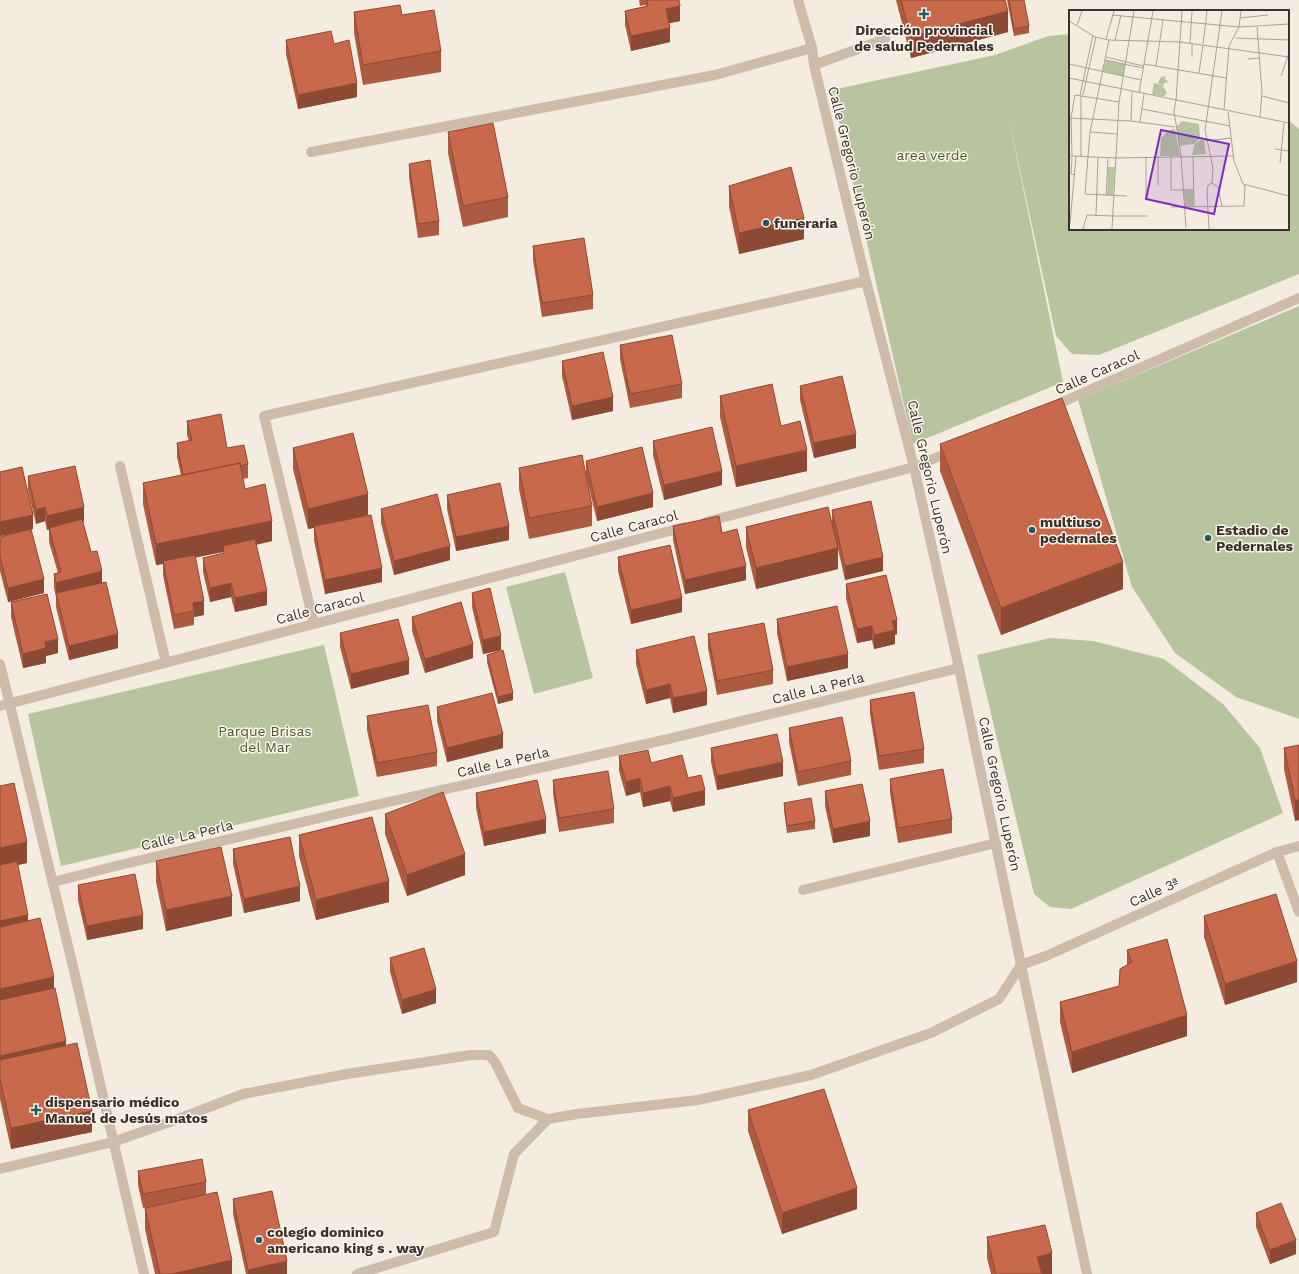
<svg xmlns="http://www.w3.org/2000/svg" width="1299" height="1274" viewBox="0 0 1299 1274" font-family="'Work Sans',sans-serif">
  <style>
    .green { fill: #b8c4a0 }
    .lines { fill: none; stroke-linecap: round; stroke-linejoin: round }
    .service { stroke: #cdbbac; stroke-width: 10 }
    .minor { stroke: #cdbbac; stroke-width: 10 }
    .tertiary { stroke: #cdbbac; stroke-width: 10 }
    .wall { fill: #ac5a40 }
    .shaded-wall { fill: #8c4a34 }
    .building { fill: #c8694b; stroke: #8c4a34 }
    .poi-dot { fill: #1f5a5e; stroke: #fbf5ee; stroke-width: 1.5 }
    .labels { text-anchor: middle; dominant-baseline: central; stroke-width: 3; stroke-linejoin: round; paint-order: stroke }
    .poi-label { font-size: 14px; font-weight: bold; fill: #3b302b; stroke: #fbf5ee; text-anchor: start }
    .park-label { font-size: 14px; fill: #4a5a2e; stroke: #fbf5ee }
    .street-label { font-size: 14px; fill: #3b302b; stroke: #fbf5ee }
    .inset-road { fill: none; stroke: #aaa098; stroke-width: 1 }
    .view { fill: #7b2cbf; fill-opacity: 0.15; stroke: #7b2cbf; stroke-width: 2 }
    .inset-edge { fill: none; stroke: #3b302b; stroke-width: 2 }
  </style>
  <rect width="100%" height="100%" fill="#f4ebe1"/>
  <path class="green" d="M1070,34v195h218v-109l11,9v145l-200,81 -27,-1 -16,-18 -48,-221 55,267 -150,62 -81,-354 163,-35 53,-19z
    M1299,306v413l-63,-22 -61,-44 -43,-66 -54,-187z
    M565,572l28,106 -59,16 -28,-107z
    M1050,638l43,3 71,18 59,45 37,44 23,65 -212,96 -21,-2 -16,-13 -57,-239z
    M324,645l35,151 -298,70 -33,-152z"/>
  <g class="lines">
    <path class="service" d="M814,65l71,-26"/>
    <path class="minor" d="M311,152l404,-77 97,-27
      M1051,407l248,-109
      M120,466l46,197
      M706,522l208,-55 38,-16
      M314,624l-50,-208 602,-135
      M0,664l75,311 69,299
      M0,706l685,-179
      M1277,852l22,60
      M53,882l67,-17 242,-57 306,-69 291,-71
      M803,890l193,-47
      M1021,965l66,309
      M0,1169l113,-27 65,-23 65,-25 104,-20 124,-19h18l6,7 23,46 30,11 29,-5 121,-14 113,-25 120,-42 68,-34 22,-34
      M357,1274l137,-42 20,-78 34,-35"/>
    <path class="tertiary" d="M798,0l14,48 2,17 52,216 48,186 45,201 62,297 25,-9 231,-104 22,-6"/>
  </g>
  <path class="wall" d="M639,0h40l1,21 -11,2 1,19 -39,9 -6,-26v-14l21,-5 -1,-1 -5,1z
    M896,0h109l3,32 -97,26z
    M1007,0h17l5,26v7l-15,3z
    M354,12l87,39v21l-78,13 -9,-52z
    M286,40l71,57 -59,12 -12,-55z
    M448,132l60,65v20l-45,10 -15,-74z
    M409,164l30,57v14l-21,3 -9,-60z
    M729,186l75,53 -65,15 -10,-47z
    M533,246l60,49v14l-51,8 -9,-57z
    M620,345l62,39v14l-52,10 -10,-49z
    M562,361l51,50 -41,9 -10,-44z
    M800,386l56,62 -42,10 -14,-58z
    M720,396l61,30 26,45 -71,16 -16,-70z
    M187,421l40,27 21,16v14l-5,1 2,10 27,52 -16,4 11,60 -32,7 -4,-15 -21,5 -7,-30v-14l20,-4v-2l-28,5 9,58 -10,2v8l-20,4 -11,-54v-11l-7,1 -13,-61v-21l38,-8 -4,-18v-14l12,-2 -2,-6z
    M653,441l69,44 -58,15 -11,-45z
    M940,444l183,145 -122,46 -61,-164z
    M293,448l75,67 -15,4 29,63 -57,12 -11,-54v-12l-6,1 -15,-60z
    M586,461l67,46 -56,14 -11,-46z
    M22,467l11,48v14h-2l13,50v14l-36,9 -8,-31v-34l24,-6 -24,5v-64z
    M519,468l73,38v20l-63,13 -10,-50z
    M28,476l56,45 -1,1 8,30 11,31 16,65 -49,12 -13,-53v-10l-2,-9v-14l4,-1 -9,-31v-13l-2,1 -2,-9 -9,3 -8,-34z
    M447,495l62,45 -53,11 -9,-42z
    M381,509l69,51 -56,15 -13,-52z
    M832,510l51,61 -38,9 -7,-31v20l-82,20 -10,-42v-20l86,-2z
    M673,526l49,7 24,47 -61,14 -12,-54z
    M618,557l64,55 -51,12 -13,-53z
    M846,584l51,50 -2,1v9l-21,5 -2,-9 -15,3 -11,-45z
    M472,593l29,57 -18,4 -11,-47z
    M11,602l47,51 -12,3v7l-23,5 -12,-51z
    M412,617l61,41 -48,15 -13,-42z
    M777,619l71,49 -61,13 -10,-48z
    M340,633l69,41 -58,15 -11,-42z
    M708,634l65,36v14l-56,11 -9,-47z
    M636,650l71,55 -34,8 -3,-15 -24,6 -10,-40z
    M487,655l26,45 -15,4 -11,-42z
    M870,700l54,49v14l-45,7 -9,-56z
    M437,707l66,41 -56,14 -10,-41z
    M367,716l70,36v14l-60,11 -10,-47z
    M789,728l62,33v14l-53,11 -9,-44z
    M1299,745v75l-4,1 -11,-52v-21z
    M711,748l72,28 -66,14 -6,-28z
    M619,756l32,7 37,15 17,27 -32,7 -3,-11 -27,6 -3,-15 -14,4 -7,-25z
    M890,779l62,40v14l-54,10 -8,-50z
    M553,780l61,29v14l-55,9 -6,-38z
    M0,786l27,77 -10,2 11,55 26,68 12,58 26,86 -81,17 -11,-50z
    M825,791l45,45 -37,7 -8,-37z
    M476,793l70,40 -62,13 -8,-38z
    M784,803l31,18v8l-28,4 -3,-23z
    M385,814l80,61 -58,21 -22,-62z
    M299,835l90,67 -73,18 -17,-64z
    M233,849l67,52 -56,12 -11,-49z
    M156,861l76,55 -66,15 -10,-49z
    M78,885l65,44 -56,11 -9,-40z
    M1204,916l93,66 -72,23 -21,-68z
    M1127,950l60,86 -115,37 -12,-51v-20l59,-16 8,-21z
    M390,958l46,45 -34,11 -12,-42z
    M748,1110l109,99 -75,25 -34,-103z
    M138,1171l68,11v12l26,80h-77l-10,-45v-21l24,-5 -26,5 -5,-23z
    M233,1199l54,75h-41l-13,-60z
    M1256,1213l40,41 -26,10 -14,-37z
    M987,1237l65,37h-61l-4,-16z"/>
  <path class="shaded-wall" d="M680,6v15l-14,3v-15z
    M1008,11v21l-97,26v-21z
    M670,28v14l-39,9v-15z
    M357,83v14l-59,12v-14z
    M804,218v21l-65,15v-21z
    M613,397v14l-41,9v-14z
    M856,434v14l-42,10v-15z
    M807,450v21l-71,16v-21z
    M722,471v14l-58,15v-15z
    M653,493v14l-56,14v-14z
    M368,494v21l-60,14v-20z
    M45,507v14l-9,3v-14z
    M84,507v14l-37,9v-14z
    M33,515v14l-33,7v-14z
    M272,521v20l-48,10 -1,-5v6l-59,12 -1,-3v3l-7,1v-21z
    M509,526v14l-53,11v-14z
    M450,546v14l-56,15v-14z
    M838,548v21l-82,20v-21z
    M883,557v14l-38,9v-14z
    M1123,562v27l-122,46v-27z
    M746,566v14l-61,14v-14z
    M382,568v14l-57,12v-14z
    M102,571v14l-46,8v4v-14z
    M44,579v14l-36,9v-14z
    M231,583v14l-21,5v-14z
    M267,591v14l-32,7v-14z
    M682,598v14l-51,12v-14z
    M204,601v14l-10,2v-6l-1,-8z
    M897,620v14l-2,1v9l-21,5v-14l18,-14z
    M872,626v14l-15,3v-14z
    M118,634v14l-49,12v-14z
    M501,636v14l-18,4v-14z
    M58,639v14l-12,3v7l-23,5v-14l22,-12z
    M473,644v14l-48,15v-14z
    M848,654v14l-61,13v-14z
    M409,660v14l-58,15v-15z
    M670,684v14l-24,6v-14z
    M707,691v14l-34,8v-15z
    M513,693v7l-15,4v-7z
    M503,734v14l-56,14v-14z
    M783,762v14l-66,14v-14z
    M640,778v14l-14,4v-14z
    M670,786v15l-27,6v-14z
    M705,790v15l-32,7v-14z
    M1295,800h4v20l-4,1z
    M546,819v14l-62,13v-14z
    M870,821v15l-37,7v-14z
    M27,842v21l-27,6v-21z
    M465,854v21l-58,21v-21z
    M389,881v21l-73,18v-20z
    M300,886v15l-56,12v-14z
    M232,896v20l-66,15v-21z
    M28,915v14l-28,6v-14z
    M143,915v14l-56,11v-14z
    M1297,961v21l-72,23v-21z
    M54,977v21l-54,12v-21z
    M436,989v14l-34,11v-14z
    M1187,1015v21l-115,37v-21z
    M66,1041v21l-66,14v-20z
    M92,1111v21l-81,17v-21z
    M857,1188v21l-75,25v-21z
    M1296,1240v14l-26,10v-14z
    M1052,1253v21h-15v-17z
    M232,1260v14h-60z
    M287,1261v13h-39v-4z"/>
  <path class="building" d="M647,0h32l1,6 -14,3 4,19 -39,8 -6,-25 23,-5z
    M901,0h104l3,11 -97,26z
    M1009,0h15l5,26 -15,3z
    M400,5l2,10 32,-5 7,41 -78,14 -9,-53z
    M331,31l3,13 15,-4 8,43 -59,12 -12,-55z
    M493,123l15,74 -45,9 -15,-74z
    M430,160l9,61 -21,3 -9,-60z
    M791,167l13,51 -65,15 -10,-47z
    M584,238l9,57 -51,8 -9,-57z
    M672,335l10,49 -52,10 -10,-49z
    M603,352l10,45 -41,9 -10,-45z
    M842,376l14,58 -42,9 -14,-57z
    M772,384l9,42 19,-5 7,29 -71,16 -16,-70z
    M1062,398l61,164 -122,46 -61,-164z
    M221,414l6,34 17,-3 4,19 -8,2v-3l-57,12 -6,-32 15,-3 -5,-19z
    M712,427l10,44 -58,14 -11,-44z
    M353,433l15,61 -60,15 -15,-61z
    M642,447l11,46 -56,14 -11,-46z
    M582,455l10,51 -63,12 -10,-50z
    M240,463l5,26 20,-5 7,37 -116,23 -13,-61z
    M75,466l9,41 -37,9 -2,-9 -9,3 -8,-34z
    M22,467l11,48 -33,7v-50z
    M500,483l9,43 -53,11 -9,-42z
    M437,494l13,52 -56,15 -13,-52z
    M871,501l12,56 -38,9 -13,-56z
    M828,507l10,41 -82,20 -10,-41z
    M371,515l11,53 -57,12 -11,-54z
    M719,516l3,17 15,-4 9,37 -61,14 -12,-54z
    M82,519l9,33 6,-1 5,20 -46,12 -2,-9 7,-2 -12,-44z
    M31,529l13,50 -36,9 -8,-31v-20z
    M255,539l12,52 -32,7 -4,-15 -21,5 -7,-30 21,-5 -1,-7z
    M670,545l12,53 -51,12 -13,-53z
    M195,555l9,46 -11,2 1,8 -20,4 -11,-54z
    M886,575l11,45 -5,1 3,9 -21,5 -2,-9 -15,3 -11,-45z
    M106,582l12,52 -49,12 -13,-53z
    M490,588l11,48 -18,4 -11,-47z
    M47,594l11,45 -13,3 1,6 -23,6 -12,-52z
    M461,602l12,42 -48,15 -13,-42z
    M837,606l11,48 -61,13 -10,-48z
    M398,619l11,41 -58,14 -11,-41z
    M764,623l9,47 -56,11 -9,-47z
    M694,636l13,55 -34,7 -3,-14 -24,6 -10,-40z
    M503,650l10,43 -15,4 -11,-42z
    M914,692l10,57 -45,7 -9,-56z
    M492,693l11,41 -56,14 -10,-41z
    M428,705l9,47 -60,11 -10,-47z
    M842,717l9,44 -53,11 -9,-44z
    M777,734l6,28 -66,14 -6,-28z
    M1299,745v55h-4l-11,-52z
    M648,750l3,13 31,-8 6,23 13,-3 4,15 -32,8 -3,-12 -27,7 -3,-15 -14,4 -7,-26z
    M943,769l9,50 -54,9 -8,-49z
    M608,771l6,38 -55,9 -6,-38z
    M537,780l9,39 -62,13 -8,-39z
    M14,783l13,59 -27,6v-62z
    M862,784l8,37 -37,8 -8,-38z
    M443,792l22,62 -58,21 -22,-61z
    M811,798l4,23 -28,5 -3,-23z
    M372,817l17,64 -73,19 -17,-65z
    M290,837l10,49 -56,13 -11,-50z
    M221,847l11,49 -66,14 -10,-49z
    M17,861l11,54 -28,6v-56z
    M135,874l8,41 -56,11 -9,-41z
    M1276,894l21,67 -72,23 -21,-68z
    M40,918l14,59 -54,12v-62z
    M1167,939l20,76 -115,37 -12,-50 59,-16 1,-17 12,-7 -5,-12z
    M424,948l12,41 -34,11 -12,-42z
    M55,988l11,53 -66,15v-56z
    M77,1043l15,68 -81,17 -11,-49v-19z
    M824,1089l33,99 -75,25 -34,-103z
    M202,1159l4,23 -63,12 -5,-23z
    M272,1191l15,70 -39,9 -15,-71z
    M217,1192l15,68 -60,14h-12l-15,-66z
    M1281,1203l15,37 -26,10 -14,-37z
    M1045,1225l7,28 -15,4 5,17h-46l-9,-37z"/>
  <g class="poi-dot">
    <path d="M922 8h4v4h4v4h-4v4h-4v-4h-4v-4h4z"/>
    <circle cx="766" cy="223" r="4"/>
    <circle cx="1032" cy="530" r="4"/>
    <circle cx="1208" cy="538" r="4"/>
    <path d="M34 1104h4v4h4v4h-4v4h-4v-4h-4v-4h4z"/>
    <circle cx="259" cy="1240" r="4"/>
  </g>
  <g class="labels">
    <g class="poi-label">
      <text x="924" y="30" text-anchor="middle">Dirección provincial<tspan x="924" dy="16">de salud Pedernales</tspan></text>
      <text x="774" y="223">funeraria</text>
      <text x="1040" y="522">multiuso<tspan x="1040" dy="16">pedernales</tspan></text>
      <text x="1216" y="530">Estadio de<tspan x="1216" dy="16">Pedernales</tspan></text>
      <text x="45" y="1102">dispensario médico<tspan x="45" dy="16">Manuel de Jesús matos</tspan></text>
      <text x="267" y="1232">colegio dominico<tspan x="267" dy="16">americano king s . way</tspan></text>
    </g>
    <g class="park-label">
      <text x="932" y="155">area verde</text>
      <text x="265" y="731">Parque Brisas<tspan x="265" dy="16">del Mar</tspan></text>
    </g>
    <g class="street-label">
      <text transform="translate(852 163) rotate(76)">Calle Gregorio Luperón</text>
      <text transform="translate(1097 372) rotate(-24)">Calle Caracol</text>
      <text transform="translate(930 477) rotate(77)">Calle Gregorio Luperón</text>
      <text transform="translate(634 526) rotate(-15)">Calle Caracol</text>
      <text transform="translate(320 608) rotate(-15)">Calle Caracol</text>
      <text transform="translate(818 688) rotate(-14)">Calle La Perla</text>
      <text transform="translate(503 762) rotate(-13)">Calle La Perla</text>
      <text transform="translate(1000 794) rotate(78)">Calle Gregorio Luperón</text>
      <text transform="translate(187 835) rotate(-13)">Calle La Perla</text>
      <text transform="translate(1154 892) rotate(-24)">Calle 3ª</text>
    </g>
  </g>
  <g transform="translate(1069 10)">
    <rect width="220" height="220" fill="#f4ebe1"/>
    <path d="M37,50l19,4 -2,12 -20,-5zM85,73l8,2 -2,11 -8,-2zM113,111l17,3 1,14 -6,6 -14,2 -4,-19zM106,119l5,27h-20l1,-18 8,-8zM131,130h4l2,14 -14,1 2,-10zM39,157h7l-2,28h-6zM115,179h9v17h-8z" fill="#b8c4a0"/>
    <path d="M97,66l-1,3 4,3 -5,1 -1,3 4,7 -4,4 -3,-1 2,-11 -4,-2 3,-6z" fill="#b8c4a0"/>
    <path class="inset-road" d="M43,5l21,2M64,7l106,10 50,-3M171,8l28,-3M0,11l26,16 14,3 71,2 109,15M8,15l5,-14M188,17l5,65 -2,25M166,28l54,2M37,29l8,-28M40,30l-19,92 -5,62 42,2M46,30l6,-25M121,33l2,-32M134,34l4,-33M37,47l37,9M123,47v-13M179,49l12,-1M36,50l38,8M0,54l72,16M75,54l82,14M87,56l7,-46M130,63l4,-28M212,66l8,-23M0,68l220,45M14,71l10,-46M17,71l10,-44M70,83l14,-82M11,85l3,-14M12,85v62M14,85l3,-14M193,86l27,7M107,90l-2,11 7,45 5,72M107,90l6,-89M73,99l88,17M155,100l5,-64 10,-19 2,-16M159,102l6,49 9,23 46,12M0,108l62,3 44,6M62,111l1,-29M71,112l4,-28M21,122l27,2M137,131l25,-3M206,139l14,2M3,146l-1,-38 4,-23 44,7M102,146v34h12M124,146l1,50M77,147v43M0,148l3,-2 44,2 117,-2M3,148l-1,16 4,1M211,153l4,-40M143,173l6,4 4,19M89,175v-29M37,185l2,-36M102,197l73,-1 1,-22M27,205l2,-57M44,206h34M1,213l6,-67M14,219l4,-14 26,1M43,219l7,-127 15,-91M140,219l-2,-36 1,-8 4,-2 1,-15 -8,-38 17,-119M220,219v-48"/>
    <path class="view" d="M92,120l68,14 -15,70 -68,-15z"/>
    <rect width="220" height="220" class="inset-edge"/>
  </g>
</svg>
